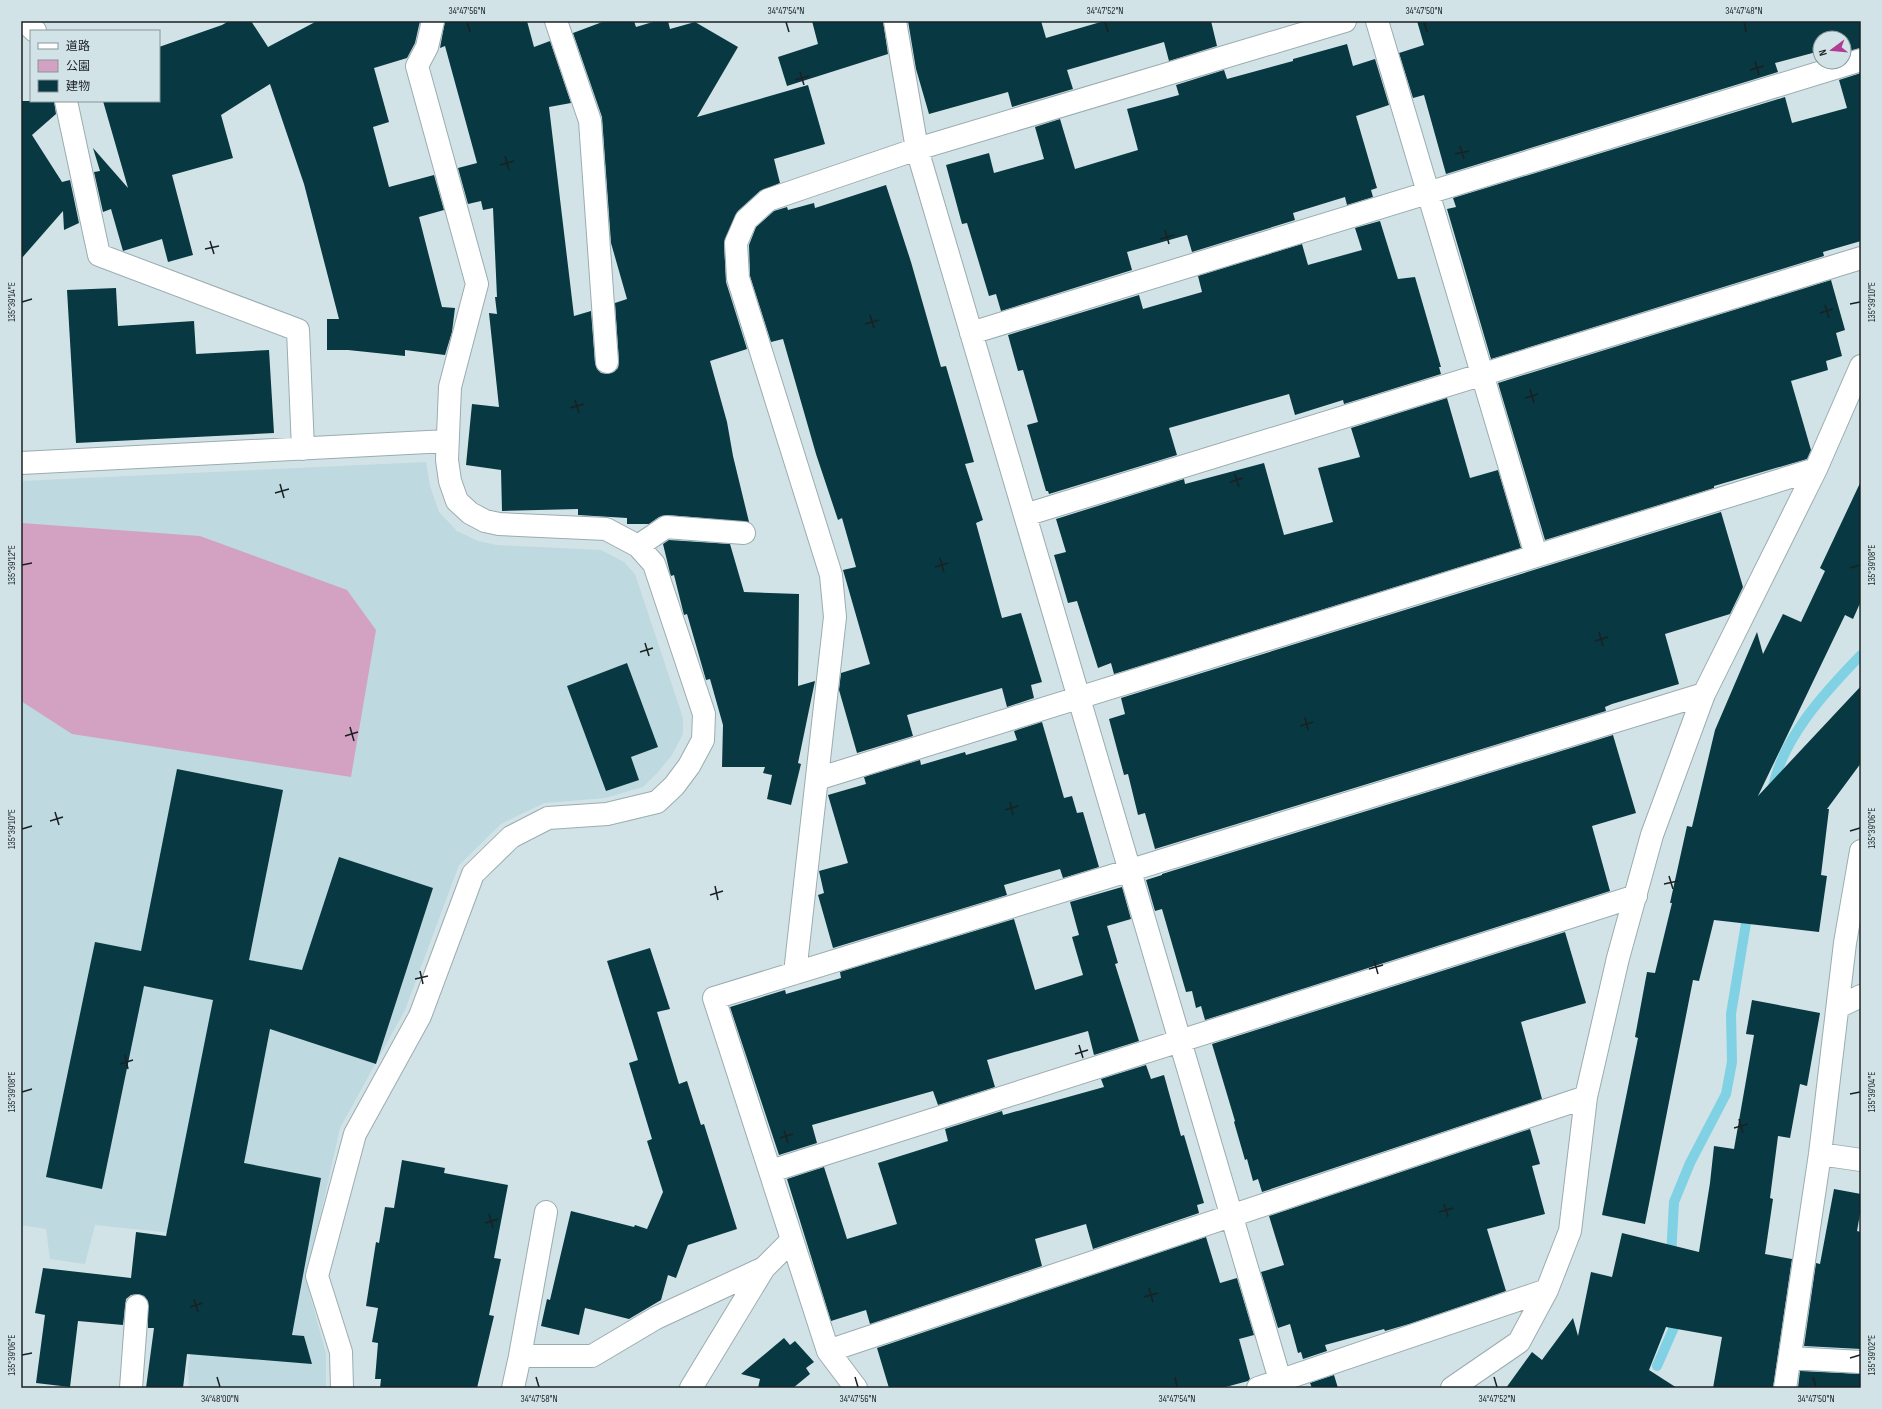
<svg xmlns="http://www.w3.org/2000/svg" width="1882" height="1409" viewBox="0 0 1882 1409" font-family="'Sofia Sans Condensed','Noto Sans JP',sans-serif">
  <style>
    .built { fill: #bed9df }
    .green { fill: #d3a2c2 }
    .lines { fill: none; stroke-linecap: round; stroke-linejoin: round }
    .stream { stroke: #7fd1e3; stroke-width: 10 }
    .building { fill: #083841 }
    .street-casing { stroke: #9bacb1; stroke-width: 24 }
    .street { stroke: #fff; stroke-width: 22 }
    .ticks { fill: none; stroke: #1a2123; stroke-width: 1.5 }
    .neatline { fill: none; stroke: #1a2123; stroke-width: 1.5 }
    .ticks-label { font-size: 10px; text-anchor: middle; fill: #1a2123 }
  </style>
  <rect width="100%" height="100%" fill="#d1e3e7"/>
  <path class="built" d="M426,462l4,24 9,26 18,19 21,10 19,4 104,5 23,12 11,12 48,144v16l-11,21 -14,17 -15,15 -38,11 -61,5 -43,21 -42,41 -54,145 -65,118 -34,152 20,74v34h-137l-1,-21 24,-130 -117,-12 -10,39 -35,-5 -4,-30 -25,-4v-744z"/>
  <path class="green" d="M21,523l179,13 147,54 29,40 -25,147 -279,-43 -51,-33z"/>
  <g class="lines">
    <path class="stream" d="M1772,792c9,-53 53,-100 89,-137
      M1671,1257l3,-55 16,-39 36,-69 6,-32 -1,-48 17,-103
      M1657,1366l22,-50"/>
  </g>
  <path class="building" d="M229,21h22l17,26 49,-26h103l-5,22 -8,15 -33,10 15,54 -16,5 16,60 45,-12 10,35 -25,7 23,90 13,1 -3,24 -7,23 -40,-5v6l-57,-6h-21v-31h12l-35,-135 -34,-100 -49,31 12,43 -61,17 21,80 -25,7 -6,-23 -39,12 -12,-42 -8,3 -9,-40 6,-1 -7,-23 35,40 -25,-87h56v-54l63,-22z
    M445,21h82l7,26 16,-6 21,62 -22,4 25,209 17,-5 4,52 2,6 4,4 6,1 7,-2 4,-4 1,-6 -4,-59 12,-4 -16,-56 -9,-126 -29,-84 32,-12h29l2,6 20,-6h12l2,8 25,-7 43,25 -41,70 111,-32 17,59 -51,15 6,24 -20,8 -22,20 -14,32 2,39 21,67 -37,12 17,61 6,34 16,66 -82,-7 -8,2 -10,7h-22v-6l-49,-3v-6l-76,2 -1,-41 -35,-5 6,-61 27,3 -10,-94 8,1 -2,-17h2l-4,-89 -10,2 -2,-9 -13,3 -10,-36 19,-5 -32,-117 -5,2z
    M812,21h71l5,33 -101,32 -9,-29 40,-13z
    M908,21h133l5,17 58,-17h107l6,25 -48,15 -5,-19 -97,28 6,19 -61,18 -4,-15 -79,22 -13,-45z
    M1417,21h444v27l-17,4v-14h-24v13l-45,12 3,9 -332,102 -22,-79 -11,3 -14,-45 25,-8z
    M1347,44l6,22 22,-7 14,46 -33,11 21,72 -6,2 2,7 -26,8 -2,-8 -52,16 2,7 -103,32 -5,-17 -60,17 5,18 -131,41 -5,-17 -7,2 -22,-73 -5,1 -16,-59 43,-12 5,20 50,-14 -9,-32 25,-8 15,50 63,-19 -11,-41 52,-14 -3,-10 48,-15 3,9 66,-18v-2z
    M1861,73v168l-38,11 1,4 -333,103 -44,-150 9,-2 -3,-9 332,-101 7,26 55,-15 -8,-28z
    M21,101h33l2,13 -24,21 30,47 8,-2 9,43 -15,7 -1,-19 -42,48z
    M886,185l25,77 30,105 5,-1 28,96 -9,2 18,56 -7,3 26,95 19,-5 21,69 -11,3 3,13 -27,9 -5,-19 -95,27 6,21 -56,17 -18,-63 2,-17 29,-9 -27,-94 13,-3 -14,-49 -4,2 -22,-66 -33,-115 -12,3 -21,-66 -1,-31 7,-18 18,-16 13,-4 1,3 26,-7 1,5z
    M1380,221l18,58 17,-2 26,90h-2l2,7 -97,30 -1,-4 -48,15 -6,-21 -120,34 8,27 -128,39 -1,-3h-2l-19,-66 11,-3 -15,-52 -5,1 -10,-36 131,-40 4,14 59,-17 -4,-16 104,-32 6,21 54,-15 -7,-22z
    M1831,280l14,50 -9,3 6,23 -16,5 2,9 -37,11 20,69 -4,9 -93,27v2l-169,52 -47,-157z
    M116,288l2,38 76,-5 2,33 73,-4 5,83 -198,10 -9,-153z
    M1447,398l23,80 28,-8 23,78 -407,126 -3,-11 -13,5 -21,-67 -9,2 -14,-48 12,-3 -10,-33 128,-40 1,5 79,-21 20,72 49,-13 -15,-54 42,-11 -9,-29z
    M1861,481v120l-8,18 -8,-4 -87,181 103,-110v77l-34,46h2l-8,66 6,1 -8,56 -105,-12 -15,61 -6,-1 -48,244 -43,-9 36,-177 -3,-1 12,-65 8,1 17,-70h-2l17,-77 5,1 23,-97 42,-98 6,22 20,-40 18,8 24,-51 -5,-3z
    M1721,512l22,75 -13,27 -65,20 14,50 -67,20 -7,3 1,4 -451,138 -10,-36 -7,2 -10,-41 -4,1 -15,-56 16,-5 -4,-16z
    M669,540l61,4 14,48 55,2 -1,92 17,-5 -17,82 3,1 -10,41 -24,-6 5,-24 -9,-2 2,-6h-43l1,-42 -13,-46 -4,1 -19,-66 -3,1 -10,-40 -3,1 -1,-3 -7,-29z
    M627,663l31,84 -27,10 8,23 -33,11 -39,-105z
    M1042,722l22,76 8,-2 5,17 6,-1 16,55 -36,11 -3,-9 -56,16 3,10 -174,53 -15,-53 6,-2 -5,-22 29,-8 -20,-68 38,-11 -2,-7 56,-17 1,5 44,-13 1,3 51,-15 -3,-9z
    M1613,735l23,78 -44,13 18,65 -405,129 -4,-14 -5,2 -4,-17 -6,1 -24,-83 -7,2 -9,-31 16,-5v-1z
    M177,769l106,21 -34,170 53,10 37,-113 94,31 -57,176 -106,-35 -26,134 77,15 -29,157 12,1 8,28 -125,-10 -4,34h-37l8,-60h-6v-27l-4,-5 -6,-2 -7,1 -5,4 -3,26 -45,-4 -8,66 -34,-4 9,-68 -10,-2 8,-45 88,10 5,-46 30,4 47,-236 -69,-14 -42,203 -56,-12 49,-235 46,9z
    M1122,887l9,32 -24,7 11,37 -3,1 24,77 -45,14 -6,-24 -101,29 8,27 -57,18 -5,-14 -121,34 5,18 -38,12 -49,-148 55,-17 1,4 55,-16 -1,-6 174,-53 21,71 48,-15 -11,-38 7,-2 -9,-33z
    M1565,932l21,71 -65,19 21,77 -280,93 -4,-13 -5,2 -6,-22 -2,1 -11,-38 1,-1 -23,-77z
    M650,948l20,61 -13,3 22,72 8,-3 14,44 3,-1 33,105 -49,16 -12,33 -8,-3 -7,25 -32,19 -44,-11 -6,27 -38,-9 6,-27 3,1 21,-89 63,16 1,-2 12,4 16,-37 -16,-51 5,-2 -23,-76 9,-3 -31,-99z
    M1752,1000l68,13 -13,73 -7,-2 -10,54 -12,-2 -8,62 3,1 -8,55 27,5 -19,129h-60l9,-51 -56,-10 -17,43 28,18h-171l26,-36 10,8 31,-42 5,18 13,-64 21,5 10,-44 77,19 11,-69 4,-37 20,3 20,-114 -8,-1z
    M1146,1065l5,14 13,-4 17,61 3,-1 20,68 -7,2 2,8 -106,36 -7,-25 -51,15 7,27 -172,58 -4,-14 -35,11 -44,-142 37,-12 23,72 50,-15 -19,-61 70,-22 -3,-12 57,-18 1,4 101,-28 -3,-8z
    M1530,1129l10,35 -8,2 13,48 -58,15 19,62 -97,33 -24,7 -1,-2 -59,16 2,6 -24,8 -2,-7 -3,1 -8,-29 -12,4 -17,-56 23,-7 -15,-49z
    M402,1160l43,8 -1,5 64,12 -14,73 7,1 -12,56 5,1 -17,72h-97l1,-9h-6l3,-36 -6,-1 6,-34 -12,-2 10,-64 3,1 6,-36 9,1z
    M1834,1189l27,5v14l-4,23 4,1v117l-57,-3 12,-83 4,1z
    M1206,1237l14,46 17,-5 17,57 -15,4 11,40 -2,2 -26,7h-333l-12,-40z
    M784,1338l6,7 5,-4 19,21 -8,6 4,6 -17,14h-35l2,-9 -19,-5z
    M1800,1371l61,3v14h-63z
    M1334,1375l4,13h-26l-2,-5z"/>
  <g class="lines">
    <defs>
      <path id="street" d="M24,21l11,10
        M556,21l34,100 17,241
        M895,21l22,128 363,1231
        M1377,21l159,534
        M66,101l33,154 199,75 5,119
        M971,333l890,-273
        M21,463l426,-22
        M1025,515l836,-257
        M638,546l28,-19 78,6
        M817,779l999,-310
        M795,973l40,-356 -4,-42 -93,-297 -2,-35 10,-23 22,-20 149,-51 428,-128
        M1838,1007l23,-11
        M1820,1154l41,6
        M771,1171l865,-275
        M828,1351l758,-254
        M520,1356l26,-144
        M1790,1358l71,4
        M131,1388l6,-82
        M342,1388l-1,-36 -24,-76 38,-142 65,-118 53,-142 38,-37 37,-19 59,-4 50,-12 17,-16 15,-20 14,-26 1,-26 -50,-150 -16,-18 -32,-17 -107,-5 -14,-3 -15,-8 -13,-12 -7,-20 -3,-21 3,-73 27,-103 -60,-218 10,-19 6,-26
        M513,1388l7,-32h72l64,-38 108,-50
        M691,1388l73,-120 27,-27
        M856,1388l-28,-37 -114,-353 990,-304
        M1258,1388l289,-98
        M1452,1388l67,-46 28,-52 23,-59 16,-134 32,-139 34,-123 52,-141 112,-225 45,-103
        M1785,1388l35,-234 25,-211 16,-92"/>
    </defs>
    <use href="#street" class="street-casing"/>
    <use href="#street" class="street"/>
  </g>
  <path class="ticks" d="M467,22l3,10M786,22l3,10M1105,22l3,10M1424,22l3,10M1744,22l2,10M1755,61l4,14M1750,70l14,-4M800,72l4,13M795,80l14,-4M1460,146l4,13M1455,154l14,-3M505,156l4,14M500,165l14,-4M1165,230l4,14M1160,239l14,-4M210,241l4,13M205,249l14,-3M22,302l10,-3M1850,304l10,-2M1825,305l4,13M1820,313l13,-4M870,315l4,13M865,324l14,-4M1530,389l4,14M1525,398l13,-4M575,400l4,13M570,408l14,-4M1235,474l4,13M1230,482l13,-4M280,484l4,14M275,493l14,-4M940,558l4,14M22,565l10,-2M935,567l13,-4M1850,568l10,-3M1599,632l4,14M1595,641l13,-4M645,643l4,13M640,652l13,-4M1305,717l3,13M1300,726l13,-4M350,727l4,14M345,736l13,-4M1010,802l3,13M1005,810l13,-4M55,812l4,13M50,821l13,-4M22,829l10,-3M1850,831l10,-3M1669,876l4,13M1664,884l14,-3M715,886l3,14M710,895l13,-4M1374,960l4,14M1369,969l14,-4M420,971l3,13M415,979l13,-3M1079,1045l4,13M1075,1054l13,-4M125,1055l3,14M120,1064l13,-4M22,1092l10,-3M1850,1094l10,-2M1739,1119l4,14M1734,1128l14,-4M784,1130l4,13M780,1138l13,-4M1444,1204l4,13M1439,1212l14,-4M489,1214l4,14M485,1223l13,-4M1149,1288l4,14M1144,1297l14,-4M194,1299l4,13M190,1307l13,-4M22,1355l10,-2M1850,1358l10,-3M217,1377l3,10M536,1377l3,10M855,1377l3,10M1175,1377l2,10M1494,1377l3,10M1813,1377l3,10"/>
  <rect width="1882" height="1409" fill="none" stroke="#d1e3e7" stroke-width="44"/>
  <rect x="30" y="30" width="130" height="72" fill="#d1e3e7" stroke="#889599"/>
  <rect x="38" y="43" width="20" height="6" fill="#ffffff" stroke="#889599"/>
  <text x="66" y="50" font-size="12" fill="#1a2123">道路</text>
  <rect x="38" y="60" width="20" height="12" fill="#d3a2c2" stroke="#889599"/>
  <text x="66" y="70" font-size="12" fill="#1a2123">公園</text>
  <rect x="38" y="80" width="20" height="12" fill="#083841" stroke="#889599"/>
  <text x="66" y="90" font-size="12" fill="#1a2123">建物</text>
  <g transform="translate(1832 50) rotate(254)"><circle r="19" fill="#d1e3e7" stroke="#889599"/>
  <path d="M0-3L7 15L0 10L-7 15Z" fill="#b23c93"/>
  <text y="-6" font-size="11" font-weight="bold" text-anchor="middle" fill="#1a2123">N</text>
  </g>
  <rect x="22" y="22" width="1838" height="1365" class="neatline"/>
  <g class="ticks-label">
    <text x="467" y="14">34°47'56"N</text>
    <text x="786" y="14">34°47'54"N</text>
    <text x="1105" y="14">34°47'52"N</text>
    <text x="1424" y="14">34°47'50"N</text>
    <text x="1744" y="14">34°47'48"N</text>
    <text transform="translate(1871 302) rotate(-90)" y="4">135°39'10"E</text>
    <text transform="translate(11 302) rotate(-90)" y="4">135°39'14"E</text>
    <text transform="translate(1871 565) rotate(-90)" y="4">135°39'08"E</text>
    <text transform="translate(11 565) rotate(-90)" y="4">135°39'12"E</text>
    <text transform="translate(1871 828) rotate(-90)" y="4">135°39'06"E</text>
    <text transform="translate(11 829) rotate(-90)" y="4">135°39'10"E</text>
    <text transform="translate(1871 1092) rotate(-90)" y="4">135°39'04"E</text>
    <text transform="translate(11 1092) rotate(-90)" y="4">135°39'08"E</text>
    <text transform="translate(1871 1355) rotate(-90)" y="4">135°39'02"E</text>
    <text transform="translate(11 1355) rotate(-90)" y="4">135°39'06"E</text>
    <text x="220" y="1402">34°48'00"N</text>
    <text x="539" y="1402">34°47'58"N</text>
    <text x="858" y="1402">34°47'56"N</text>
    <text x="1177" y="1402">34°47'54"N</text>
    <text x="1497" y="1402">34°47'52"N</text>
    <text x="1816" y="1402">34°47'50"N</text>
  </g>
</svg>
